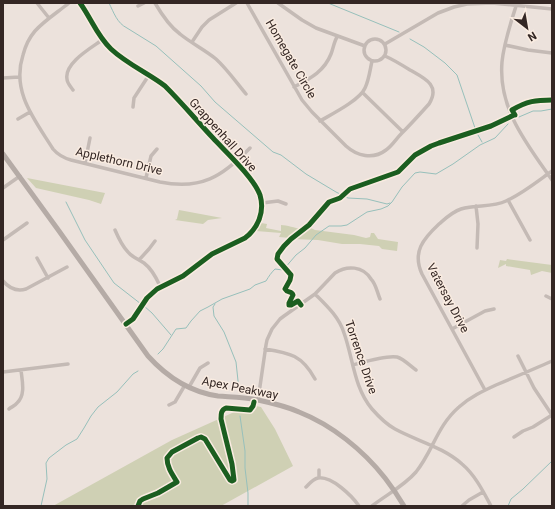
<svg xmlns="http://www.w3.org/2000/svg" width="555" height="509" viewBox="0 0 555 509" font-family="Roboto,sans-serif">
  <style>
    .green { fill: #cfd0b4 }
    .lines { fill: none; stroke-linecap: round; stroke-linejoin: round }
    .stream { stroke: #97c0bb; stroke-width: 1 }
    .minor { stroke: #c4bab5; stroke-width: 3.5 }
    .secondary { stroke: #b5aba6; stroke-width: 5 }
    .cycleway-casing { stroke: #faece1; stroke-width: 8 }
    .cycleway { stroke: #1b5e20; stroke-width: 5 }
    .labels { text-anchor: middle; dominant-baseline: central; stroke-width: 3; stroke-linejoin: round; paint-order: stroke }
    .street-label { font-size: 12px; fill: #342724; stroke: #faece1 }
  </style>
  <rect width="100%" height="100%" fill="#ece2dc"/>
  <path class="green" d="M27,178l78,15 -4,11 -12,-4 -53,-12z
    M179,210l43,8 -14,2 -5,4 -28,-4 2,-1z
    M261,223l6,1 -1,4 15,3v-6c6,0 14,3 20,4l-11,9 -11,-1 2,-4 -25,-2z
    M309,227l6,3 39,5 12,3 4,-1 1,-4h3l4,6 20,3 -1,9 -15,-2 -3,-3 -19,-2h-18l-24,-4 -26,-1 13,-10z
    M507,259l45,6v8l-10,-2 -11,4 -1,-5 -24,-4v-2l-8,4 2,-8 6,1z
    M250,405l11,2 14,22 18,37 -72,40h-168l119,-66z"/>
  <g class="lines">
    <path class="stream" d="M109,3c5,10 8,20 18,25l29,18 45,40 14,16 58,50 8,3 25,19 30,18 12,6 19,1 20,5 3,-1
      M328,3l71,29
      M410,39l14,8 21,16 12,12 18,53
      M519,117l14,-6h8l11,-2
      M478,135l4,7
      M66,202l19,38 29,43 27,21
      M215,304l-2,3 1,9 10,16 12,30 3,28
      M144,306l8,7 19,22
      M158,354l5,-5 13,-20 10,-1 5,-7 9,-10 8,-4 14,-8 28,-10 5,-4 11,-4c3,-5 5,-8 9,-12l8,1 1,-1 12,-14 9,-7 11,-13 13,-9h12l6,-1 20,-13 14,-3 7,-3 4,-4 10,-15 13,-14 5,-1 16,2 17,-10 27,-19 15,-7 13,-14
      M240,416l5,35v17l3,25v13
      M41,506l6,-27 -1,-16 3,-5 17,-13 11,-6 7,-11 7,-12 7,-9 19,-15 16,-18 5,-3
      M508,506l3,-7 12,-10 29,-28"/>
    <path class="minor" d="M37,3l12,15
      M69,3c-11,9 -24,17 -34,28 -6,7 -10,16 -12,24 -12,37 12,65 30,94 5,6 11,9 18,11l89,22c41,8 62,-5 90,-34
      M80,3c11,15 17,33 31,46 16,15 37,24 54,37 17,17 32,35 48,52 13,14 41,40 47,57 5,17 -2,33 -15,43l-33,16 -29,22 -26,13 -10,9 -14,21 -7,5
      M155,3c7,12 14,23 25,31 11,9 25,16 36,25 11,10 20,23 30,35
      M247,3l55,97 10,12 34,34c11,10 27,14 40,4 6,-4 10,-11 15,-16 10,-10 19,-20 28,-30 12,-19 -5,-26 -19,-34 -8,-5 -16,-10 -25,-14
      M278,3l24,17 14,8 49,18
      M517,3c-6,19 -13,39 -15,59 -4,47 25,82 50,118
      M138,6l6,-3
      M364 50a11 11 0 1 1 22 0a11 11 0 1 1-22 0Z
      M192,42l10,-15 7,-7 27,-17
      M385,44l53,-31 16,-6 13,-3 25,-1 60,6
      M505,45l23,5 24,3
      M3,78l16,-1
      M294,87c15,-8 30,-15 37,-33 2,-5 3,-12 6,-17
      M73,90c-2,-3 -6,-7 -6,-11 -3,-16 24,-31 35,-39
      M363,93l40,39
      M133,107l1,-9 15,-23
      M18,119l12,-7
      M320,121c12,-7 40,-21 45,-33 4,-8 5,-18 7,-27
      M85,163l5,-25
      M146,178l5,-22 6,-7
      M3,188l17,-12
      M508,200l22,40
      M262,203l16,-2 8,3
      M476,206l2,18 -1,24
      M115,230c3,7 7,16 13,22 4,5 10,7 16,11 8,6 12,14 16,23
      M3,240l24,-17
      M37,258l11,20
      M139,260l10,-11 6,-8
      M3,281c6,7 13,11 23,8l41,-22
      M315,294c12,12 24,23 29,39 9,25 10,55 28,76 7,8 14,15 23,20 22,12 48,18 67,35 13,11 21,27 29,42
      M546,296l6,3
      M452,329l33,-18 9,-2
      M265,349c25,4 37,6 50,30
      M518,356l16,32 18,27
      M353,365c11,-3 33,-10 44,-8 7,2 13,9 19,13
      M3,372l65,-8
      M189,387l11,-19 8,-5
      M485,390l-63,-116c-10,-22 1,-35 17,-50 7,-6 13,-12 22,-15 15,-5 31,-1 45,-8 16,-7 32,-20 46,-30
      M258,400l8,-55 1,-5 5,-11 8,-10 4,-3 31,-22 20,-21c12,-8 28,-7 36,6 5,5 6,13 9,20
      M169,405l6,-3 10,-17
      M9,409c2,-2 6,-3 8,-6 9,-8 5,-23 4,-33
      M514,437l9,-6 10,-4 19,-12
      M319,470v8
      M306,487c3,-3 7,-8 12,-9 14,-2 34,18 41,28
      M372,506c14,-11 32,-20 44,-34 17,-21 21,-46 43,-65 11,-10 24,-16 37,-22 19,-8 38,-16 56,-24
      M462,506l7,-6 14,-8"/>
    <path class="secondary" d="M3,154l56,77 89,125c19,21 42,36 70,40 13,1 27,1 40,4 14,3 28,6 41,12 33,13 64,38 86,66 7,9 13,18 19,28"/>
    <defs>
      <path id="cycleway" d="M80,3c11,15 17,33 31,46 16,15 37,24 54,37 17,17 32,35 48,52 13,14 41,40 47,57 5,17 -2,33 -15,43l-33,16 -29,22 -26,13 -10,9 -14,21 -7,5
        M301,305l-3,-4 -7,4h-2v-2l4,-8c-1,-4 -6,-2 -8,-6l5,-9 1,-5 -14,-16 1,-5 6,-8 7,-7 18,-14 20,-23 11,-4 10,-9 48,-17 17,-17 16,-9 8,-3 52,-17 23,-11h1l-3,-5c15,-9 24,-10 40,-10
        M138,506l2,-5 3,-2 15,-6 19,-11c-5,-8 -10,-15 -10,-24l5,-6 26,-14 3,-1 4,2 25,41 2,1 2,-1 -2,-16 -11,-45c0,-5 0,-9 5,-11l24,2 3,-4 1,-4"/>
    </defs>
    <use href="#cycleway" class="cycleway-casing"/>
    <use href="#cycleway" class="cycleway"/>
  </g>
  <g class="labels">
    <g class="street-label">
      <text transform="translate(291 59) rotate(60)">Homegate Circle</text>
      <text transform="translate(223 135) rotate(48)">Grappenhall Drive</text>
      <text transform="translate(119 161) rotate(13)">Applethorn Drive</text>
      <text transform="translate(448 298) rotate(62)">Vatersay Drive</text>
      <text transform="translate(361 357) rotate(71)">Torrence Drive</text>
      <text transform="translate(240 388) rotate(11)">Apex Peakway</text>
    </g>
  </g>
  <rect width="555" height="509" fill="none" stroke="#342724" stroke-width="8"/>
  <g transform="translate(527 28) rotate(149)" stroke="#faece1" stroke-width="3" paint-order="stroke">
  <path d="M0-3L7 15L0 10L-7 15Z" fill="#342724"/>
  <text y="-6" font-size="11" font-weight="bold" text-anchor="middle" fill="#342724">N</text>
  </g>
</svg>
